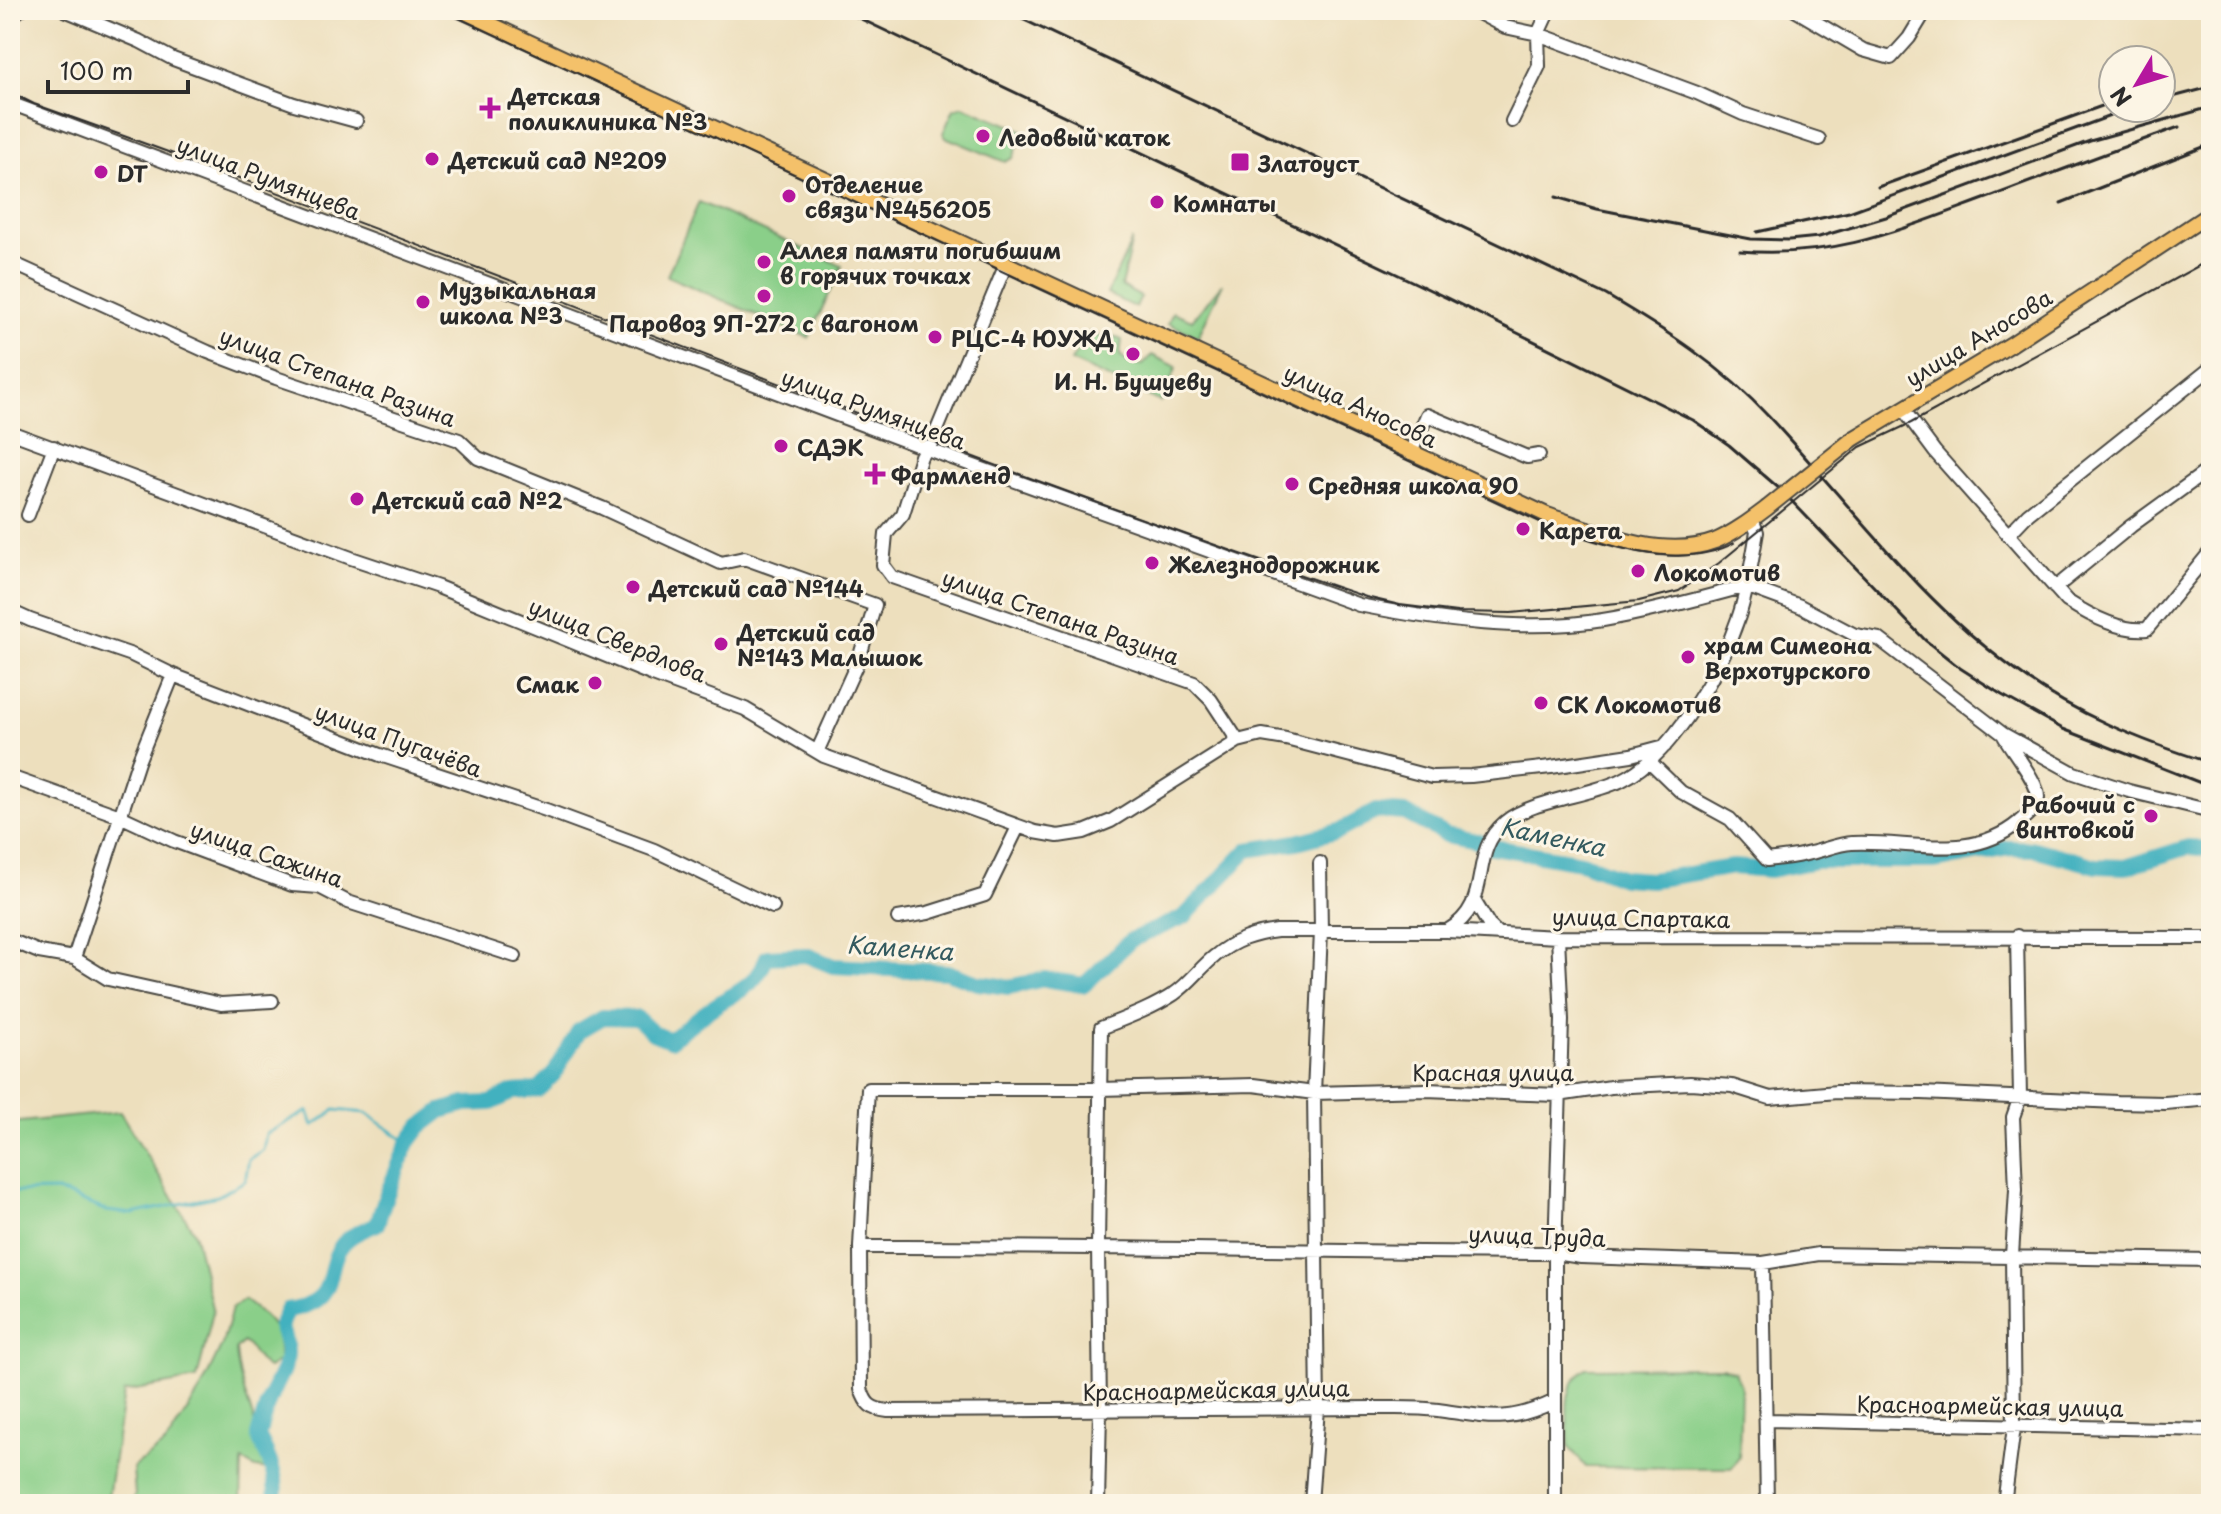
<svg xmlns="http://www.w3.org/2000/svg" width="2221" height="1514" viewBox="0 0 2221 1514" font-family="'Playpen Sans',sans-serif">
  <style>
    .green { fill: #8acf89; stroke: #5a7d5a; stroke-width: 2 }
    .lines { fill: none; stroke-linecap: round; stroke-linejoin: round }
    .stream { stroke: #43b1bf; stroke-width: 3 }
    .river { stroke: #43b1bf; stroke-width: 16 }
    .minor-casing { stroke: #484641; stroke-width: 16 }
    .major-casing { stroke: #484641; stroke-width: 18 }
    .minor { stroke: #fff; stroke-width: 12 }
    .major { stroke: #f4c16b; stroke-width: 14 }
    .tram { stroke: #2b2b2b; stroke-width: 2 }
    .rail { stroke: #2b2b2b; stroke-width: 3 }
    .major-bridge-casing { stroke: #484641; stroke-width: 18; stroke-linecap: butt }
    .major-bridge { stroke: #f4c16b; stroke-width: 14 }
    .poi-dot { fill: #b5179e; stroke: #fcf5e5; stroke-width: 3 }
    .labels { text-anchor: middle; dominant-baseline: central; stroke-width: 6; stroke-linejoin: round; paint-order: stroke }
    .poi-label { font-size: 22px; font-weight: bold; fill: #2b2b2b; stroke: #fcf5e5; text-anchor: start }
    .street-label { font-size: 22px; fill: #2b2b2b; stroke: #fcf5e5 }
    .water-label { font-size: 24px; font-style: italic; fill: #335a5f; stroke: #fcf5e5 }
  </style>
  <rect width="100%" height="100%" fill="#fcf5e5"/>
  <filter id="ink" filterUnits="userSpaceOnUse"><feTurbulence type="fractalNoise" baseFrequency=".0125" numOctaves="2"/><feDisplacementMap in="SourceGraphic" scale="16" xChannelSelector="R" yChannelSelector="G"/><feConvolveMatrix kernelMatrix="1 2 1 2 8 2 1 2 1" color-interpolation-filters="sRGB"/></filter>
  <filter id="wash" filterUnits="userSpaceOnUse"><feTurbulence type="fractalNoise" baseFrequency=".006" numOctaves="4" result="noise"/><feDisplacementMap in="SourceGraphic" scale="32" xChannelSelector="R" yChannelSelector="G"/><feGaussianBlur stdDeviation="1.8" result="paint"/><feColorMatrix in="noise" values="0 0 0 0 0 0 0 0 0 0 0 0 0 0 0 0 0 1.4 0 .05"/><feComposite in="paint" operator="in"/></filter>
  <g filter="url(#wash)">
    <rect width="100%" height="100%" fill="#eddfbd"/>
    <path class="green" d="M963,106l59,24 1,4 -10,24 -8,4 -60,-25 -2,-4 11,-24z
      M699,202l143,64 -33,72 -142,-62z
      M1132,240l-11,46 20,11 -5,11 -29,-14z
      M1223,283l-25,54 -30,-14 5,-11 19,8z
      M1089,332l13,6 4,-5 16,7 -2,15 10,9 13,1 9,-10 25,12 -16,35 -90,-41z
      M120,1112l74,120 19,80 -16,67 -73,13 -17,112h-97v-381z
      M244,1300c26,20 37,27 35,61l-11,7c-13,-7 -14,-19 -25,-26l-7,7c2,42 25,80 33,121l-13,-2 -14,-7 -1,43h-111l5,-9 -2,-27 33,-25 34,-52 22,-46 10,-37z
      M1722,1367l13,5 6,14 -2,71 -7,11 -146,-1 -17,-20c-1,-29 -9,-60 17,-79z"/>
    <g class="lines">
      <path class="stream" d="M10,1192l47,-1 50,20 25,3 86,-18 27,-15 4,-22 14,-9 3,-16 42,-23 5,15 22,-16 31,3 42,30"/>
      <path class="river" d="M274,1504c6,-23 -5,-47 -16,-68 4,-14 8,-30 14,-43 13,-30 22,-34 8,-67l7,-16c61,-9 31,-47 62,-72 8,-6 19,-10 28,-14l8,-25 23,-56 12,-16 21,-16 24,-7 26,-1 22,-11 25,-2 16,-16 25,-43 24,-14 34,1 16,15 17,7c14,-10 27,-22 42,-32 26,-18 41,-18 55,-51l39,-2 27,11 114,6 31,11 31,4 35,-8 40,6 47,-45 53,-23 64,-67 49,-8 42,-11 37,-20 29,2 41,22 31,6 10,5 94,16 42,16 28,2 82,-13 37,3 46,-9h117l77,-13 24,1 62,17 29,1 63,-20 23,2"/>
    </g>
  </g>
  <g filter="url(#ink)">
    <g class="lines">
      <defs>
        <path id="minor" d="M65,10l74,31 34,18 121,45 62,17
          M1473,10l32,17 33,7 159,59 46,21 76,25
          M1795,10l68,40 28,8 18,-20 17,-28
          M10,17l10,-7
          M10,103l917,346 432,156c76,15 167,28 244,15 48,-8 96,-21 143,-34
          M1512,121l27,-55 -1,-32 11,-24
          M10,262l198,90 68,26 183,62 19,18 124,50 119,55 23,-5 131,47 -16,54 -42,93
          M1006,264l-74,178 -11,14 -18,58 -17,20 -3,31 9,12 302,106 17,17 27,41
          M1903,409l32,43 132,149c22,14 54,31 80,28l64,-78
          M10,432l341,126 87,29 215,88 92,34 79,47 211,76 23,4 26,-4 27,-11 127,-80 24,-6 24,4 146,38 39,-1 80,-9 80,-12 34,-9
          M1411,453l16,-38 100,42 12,-2
          M28,515l26,-68
          M2008,535l20,-21 183,-146
          M1746,586l54,20 55,29 24,4 124,95 71,39 55,18 82,20
          M2055,588l76,-62 80,-58
          M10,611l20,9 102,35 41,20 207,80 166,55 108,40 119,57
          M1649,761l32,31 49,27 37,41c14,-2 29,-3 43,-7 15,-3 27,-9 42,-10 58,-3 118,20 167,-21 7,-6 18,-14 19,-24 1,-16 -27,-48 -35,-64
          M10,777l110,39 54,25 118,44 27,2 29,15 167,54
          M1475,902l14,23 8,8
          M898,918l30,-5 57,-18 33,-68
          M1447,931c49,-29 19,-76 58,-109 24,-21 83,-26 115,-41 53,-25 101,-111 119,-165 9,-27 13,-56 18,-84l-5,-13
          M10,940l29,12 35,6 34,21 113,25 51,-3
          M74,958l64,-196 35,-87
          M860,1247c232,-1 463,5 695,6l26,4 182,6 56,-9 392,6
          M1763,1263l4,241
          M1555,1401c-47,23 -67,16 -117,9 -20,-3 -42,-2 -63,-2l-487,3c-17,-2 -22,-6 -27,-22l-1,-142 8,-158h232l153,-4 61,8 112,-3 132,5 53,-8 79,-4 42,3 38,12 67,-6 85,1 195,9 48,1 46,-4
          M1767,1420l444,10
          M1098,1504l2,-94 -2,-164 3,-218c25,-10 50,-19 73,-34 16,-11 26,-26 41,-38 19,-16 39,-22 62,-25h170l111,6 653,1
          M1311,1504l7,-96 -4,-315 7,-162 -1,-68
          M1555,1504v-251l7,-233 -4,-83
          M2004,1504l10,-77 -2,-171 4,-66 -3,-73 7,-20 -3,-161"/>
        <path id="major" d="M460,10l1087,505c50,17 115,46 168,26 19,-8 36,-21 52,-33
          M1853,439l157,-94 201,-132"/>
      </defs>
      <use href="#minor" class="minor-casing"/>
      <use href="#major" class="major-casing"/>
      <use href="#minor" class="minor"/>
      <use href="#major" class="major"/>
      <path class="tram" d="M442,10l1102,514c54,19 136,49 190,19
        M10,92l24,12c447,157 883,342 1332,493l34,8 57,7 54,1 128,-12 40,-10 40,-28 141,-116 51,-24 300,-164"/>
      <path class="rail" d="M842,10l605,288 246,122 36,25 52,45 144,150 35,28 42,27 61,34 148,58
        M1003,10l603,285c61,36 115,70 164,123 80,86 148,181 245,252 59,44 126,71 196,93
        M2161,100l50,-13
        M1878,187l224,-81
        M1556,197l41,12 154,30 38,1 30,-3 67,-20 204,-76 121,-34
        M2061,203l150,-59
        M1757,232l92,-20 283,-104
        M1740,251c99,8 164,-23 255,-56 61,-23 122,-46 184,-68"/>
      <defs>
        <path id="major-bridge" d="M1767,508l86,-69"/>
      </defs>
      <use href="#major-bridge" class="major-bridge-casing"/>
      <use href="#major-bridge" class="major-bridge"/>
    </g>
  </g>
  <g class="poi-dot">
    <path d="M486 96h8v8h8v8h-8v8h-8v-8h-8v-8h8z"/>
    <circle cx="983" cy="136" r="8"/>
    <circle cx="432" cy="159" r="8"/>
    <rect x="1230" y="152" width="20" height="20" rx="4"/>
    <circle cx="101" cy="172" r="8"/>
    <circle cx="789" cy="196" r="8"/>
    <circle cx="1157" cy="202" r="8"/>
    <circle cx="764" cy="262" r="8"/>
    <circle cx="764" cy="296" r="8"/>
    <circle cx="423" cy="302" r="8"/>
    <circle cx="935" cy="337" r="8"/>
    <circle cx="1133" cy="354" r="8"/>
    <circle cx="781" cy="446" r="8"/>
    <path d="M871 462h8v8h8v8h-8v8h-8v-8h-8v-8h8z"/>
    <circle cx="1292" cy="484" r="8"/>
    <circle cx="357" cy="499" r="8"/>
    <circle cx="1523" cy="529" r="8"/>
    <circle cx="1152" cy="563" r="8"/>
    <circle cx="1638" cy="571" r="8"/>
    <circle cx="633" cy="587" r="8"/>
    <circle cx="721" cy="644" r="8"/>
    <circle cx="1688" cy="657" r="8"/>
    <circle cx="595" cy="683" r="8"/>
    <circle cx="1541" cy="703" r="8"/>
    <circle cx="2151" cy="816" r="8"/>
  </g>
  <g class="labels">
    <g class="poi-label">
      <text x="508" y="95">Детская<tspan x="508" dy="25">поликлиника №3</tspan></text>
      <text x="999" y="136">Ледовый каток</text>
      <text x="448" y="159">Детский сад №209</text>
      <text x="1258" y="162">Златоуст</text>
      <text x="117" y="172">DT</text>
      <text x="805" y="183">Отделение<tspan x="805" dy="25">связи №456205</tspan></text>
      <text x="1173" y="202">Комнаты</text>
      <text x="780" y="249">Аллея памяти погибшим<tspan x="780" dy="25">в горячих точках</tspan></text>
      <text x="439" y="289">Музыкальная<tspan x="439" dy="25">школа №3</tspan></text>
      <text x="764" y="322" text-anchor="middle">Паровоз 9П-272 с вагоном</text>
      <text x="951" y="337">РЦС-4 ЮУЖД</text>
      <text x="1133" y="380" text-anchor="middle">И. Н. Бушуеву</text>
      <text x="797" y="446">СДЭК</text>
      <text x="891" y="474">Фармленд</text>
      <text x="1308" y="484">Средняя школа 90</text>
      <text x="373" y="499">Детский сад №2</text>
      <text x="1539" y="529">Карета</text>
      <text x="1168" y="563">Железнодорожник</text>
      <text x="1654" y="571">Локомотив</text>
      <text x="649" y="587">Детский сад №144</text>
      <text x="737" y="631">Детский сад<tspan x="737" dy="25">№143 Малышок</tspan></text>
      <text x="1704" y="644">храм Симеона<tspan x="1704" dy="25">Верхотурского</tspan></text>
      <text x="579" y="683" text-anchor="end">Смак</text>
      <text x="1557" y="703">СК Локомотив</text>
      <text x="2135" y="803" text-anchor="end">Рабочий с<tspan x="2135" dy="25">винтовкой</tspan></text>
    </g>
    <g class="street-label">
      <text transform="translate(269 177) rotate(21)">улица Румянцева</text>
      <text transform="translate(1978 337) rotate(-31)">улица Аносова</text>
      <text transform="translate(338 376) rotate(20)">улица Степана Разина</text>
      <text transform="translate(1361 405) rotate(25)">улица Аносова</text>
      <text transform="translate(874 408) rotate(20)">улица Румянцева</text>
      <text transform="translate(1061 616) rotate(19)">улица Степана Разина</text>
      <text transform="translate(618 639) rotate(22)">улица Свердлова</text>
      <text transform="translate(399 739) rotate(20)">улица Пугачёва</text>
      <text transform="translate(267 853) rotate(19)">улица Сажина</text>
      <text transform="translate(1641 917) rotate(1)">улица Спартака</text>
      <text x="1493" y="1071">Красная улица</text>
      <text transform="translate(1537 1235) rotate(2)">улица Труда</text>
      <text transform="translate(1216 1389) rotate(-1)">Красноармейская улица</text>
      <text transform="translate(1990 1405) rotate(1)">Красноармейская улица</text>
    </g>
    <g class="water-label">
      <text transform="translate(1553 836) rotate(12)">Каменка</text>
      <text transform="translate(900 947) rotate(4)">Каменка</text>
    </g>
  </g>
  <rect width="2221" height="1514" fill="none" stroke="#fcf5e5" stroke-width="40"/>
  <g transform="translate(2137 84) rotate(232)"><circle r="38" fill="#fcf5e5" stroke="#a8a49b" stroke-width="2"/>
  <path d="M0-6L14 30L0 20L-14 30Z" fill="#b5179e"/>
  <text y="-12" font-size="22" font-weight="bold" text-anchor="middle" fill="#2b2b2b">N</text>
  </g>
  <path d="M48 80v12h140v-12" fill="none" stroke="#2b2b2b" stroke-width="4"/>
  <text x="60" y="80" font-size="24" fill="#2b2b2b" stroke="#fcf5e5" stroke-width="6" paint-order="stroke">100 m</text>
</svg>
